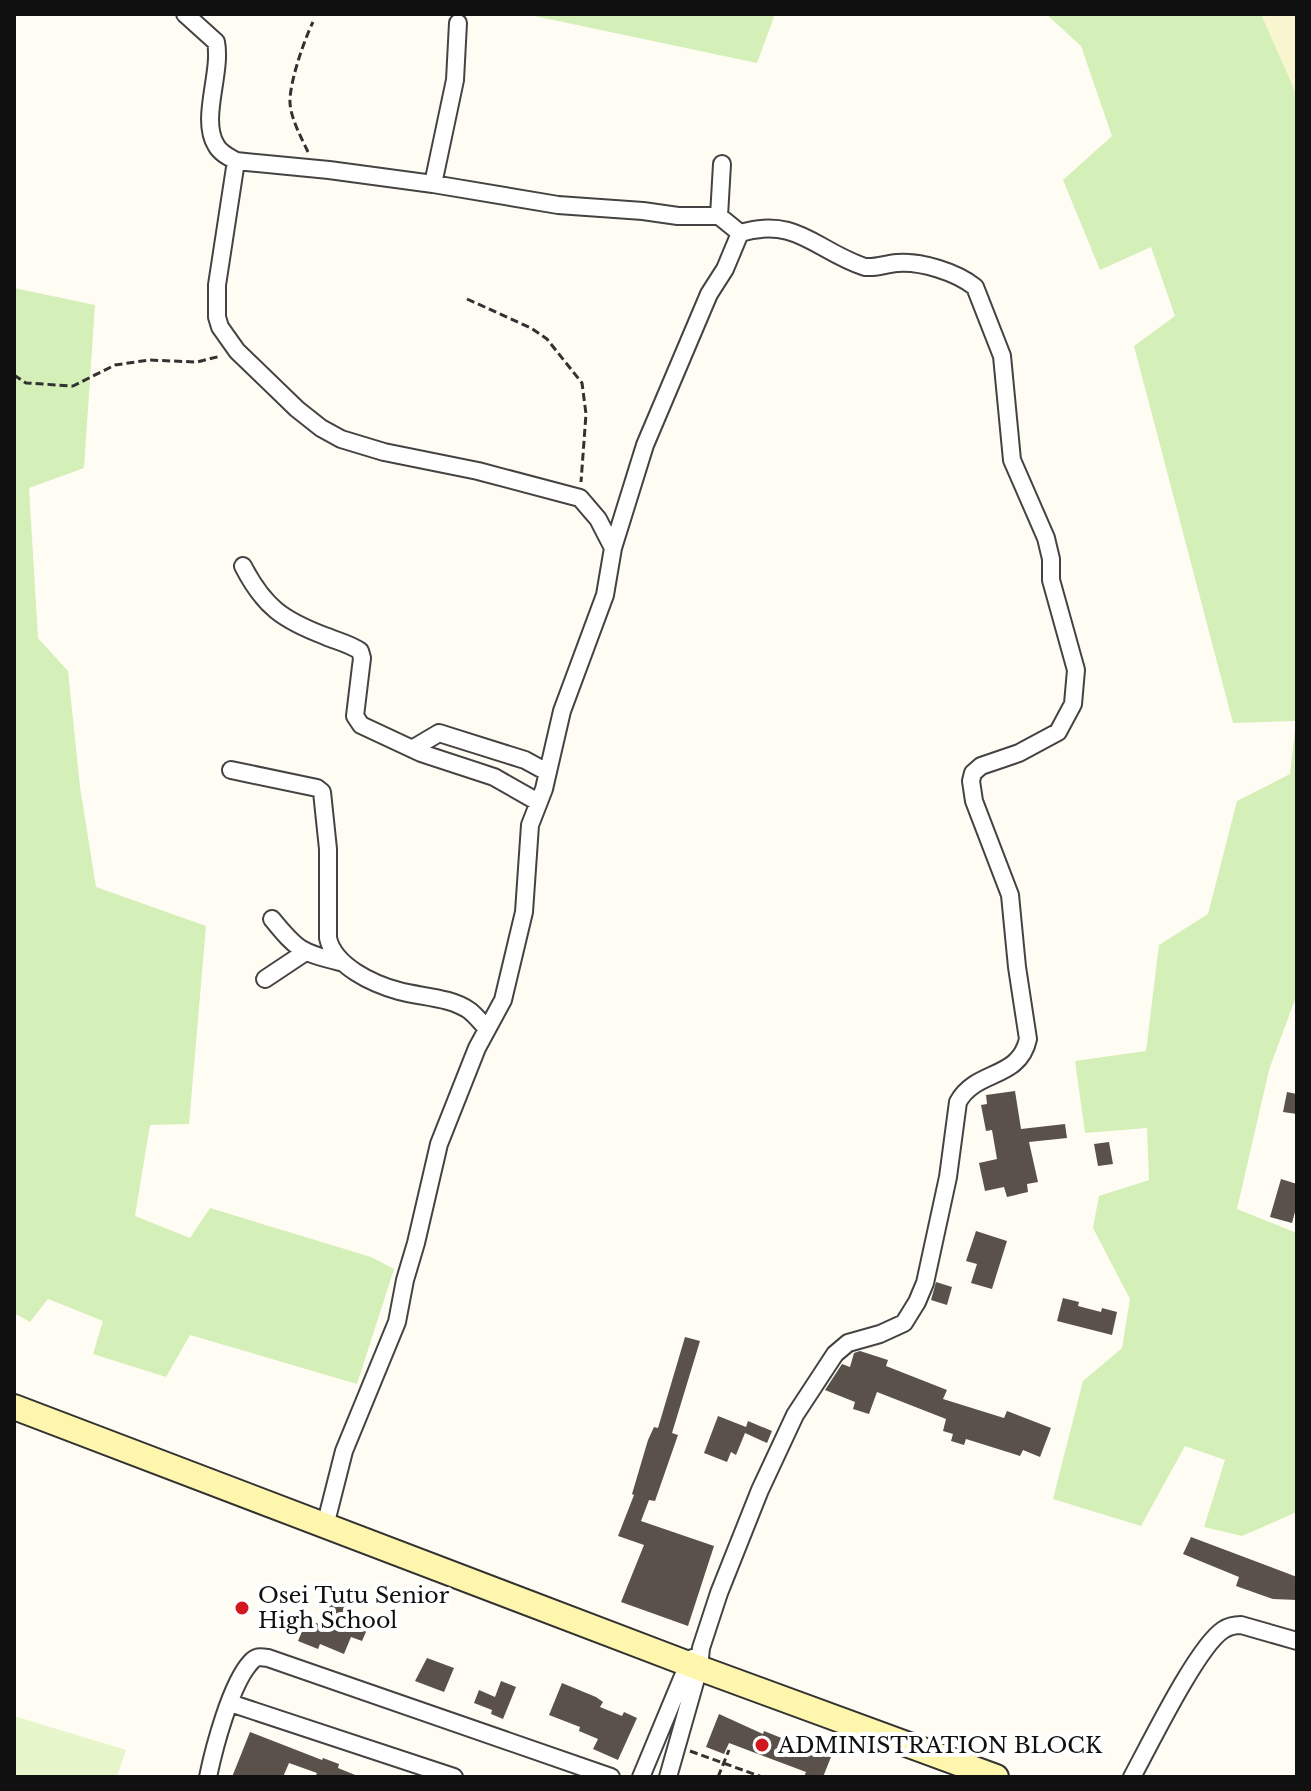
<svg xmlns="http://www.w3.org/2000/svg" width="1311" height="1791" viewBox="0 0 1311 1791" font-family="'Libre Baskerville',serif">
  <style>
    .farmland { fill: #f9f6cf }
    .green { fill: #d4efb7 }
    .pitch { fill: #e6f5ca }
    .building { fill: #5a514b }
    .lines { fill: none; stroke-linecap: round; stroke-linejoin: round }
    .street-casing { stroke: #434343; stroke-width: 20 }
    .secondary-casing { stroke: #323232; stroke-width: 28 }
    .path { stroke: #323232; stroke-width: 3; stroke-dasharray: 8 4; stroke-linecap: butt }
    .street { stroke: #fff; stroke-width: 16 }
    .secondary { stroke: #fff6ae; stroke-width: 24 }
    .poi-dot { fill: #d11720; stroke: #fff; stroke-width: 3 }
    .labels { text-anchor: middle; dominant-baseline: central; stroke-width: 8; stroke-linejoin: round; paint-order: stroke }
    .poi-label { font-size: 22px; fill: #101010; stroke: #fff; text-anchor: start }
  </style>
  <rect width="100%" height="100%" fill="#fffdf3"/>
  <path class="farmland" d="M1261,14h36v82l-3,-4z"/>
  <path class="green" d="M525,14h250l-18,49z
    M1046,14h215l36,82v898l-28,76 -32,139 60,24v279l-55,24 -38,-9 21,-67 -40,-14 -44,80 -88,-27 30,-118 39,-33 8,-49 -37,-71 6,-32 50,-16 -2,-52 -62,5 -10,-72 71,-10 13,-106 49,-31 29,-113 53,-27 6,-53 -63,2 -99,-377 41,-30 -24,-69 -51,23 -37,-90 49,-44 -31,-90z
    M14,288l81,17 -11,163 -55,20 9,150 30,33 12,116 16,100 110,39 -17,198 -39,1 -15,91 55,22 20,-30 161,49 23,12 -37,115 -167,-49 -24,42 -73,-23 10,-33 -55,-22 -18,23 -16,-9z"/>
  <path class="pitch" d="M14,1716l112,34 -9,27h-103z"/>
  <path class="building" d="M1015,1091l6,38 44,-5 2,14 -38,4 9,40 -11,2 1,8 -21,5 -3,-10 -19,4 -6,-28 18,-4 -5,-29 -6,1 -5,-26 6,-1 -1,-9z
    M1287,1092l10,2v20l-14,-2z
    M1109,1142l4,22 -15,2 -4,-22z
    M1281,1179l16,5v29l-2,-1 -3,11 -22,-6z
    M976,1231l31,10 -15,48 -21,-6 6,-19 -11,-3z
    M936,1282l16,5 -5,18 -16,-5z
    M1063,1298l16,4 -1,4 23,6 1,-4 15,4 -5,23 -55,-14z
    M685,1337l15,4 -28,92 6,2 -23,66 -6,-1 -8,21 73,25 -26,80 -67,-24 23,-57 -26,-9 16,-41 -2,-1 16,-54 6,-13 4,1z
    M860,1351l28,9 -2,6 61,24 -4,9 61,19 3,-7 44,17 -11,29 -17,-7 -3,6 -54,-17 -2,6 -13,-4 2,-7 -10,-3 3,-12 -69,-27 -8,22 -16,-5 2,-7 -30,-12 17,-26 8,3 4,-14z
    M718,1416l28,11 2,-6 24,10 -5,12 -22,-10 -9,22 -5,-3 -4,10 -23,-9z
    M1191,1537l106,40v23l-24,-1 -37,-13 3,-9 -56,-23z
    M333,1597l16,7 -5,11 25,10 -7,16 -11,-4 -7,17 -24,-10 -2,5 -20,-8 9,-22 14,6z
    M427,1658l27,10 -10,24 -29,-11z
    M501,1681l15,6 -13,32 -12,-5 1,-4 -18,-7 5,-13 16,7z
    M562,1683l34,14 7,5 -3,5 22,9 2,-4 13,6 -19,42 -25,-11 5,-10 -19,-8 1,-4 -31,-12z
    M719,1714l44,20 1,-3 20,8 -1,3 29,11 2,-3 17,7 -8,20h-19l2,-5 -77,-29 -5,11 -18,-7z
    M250,1732l72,28 1,-2 16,6 -1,4 22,9h-45l2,-4 -28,-10 -6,14h-51z"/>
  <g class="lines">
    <defs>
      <path id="street" d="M185,14l31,28c6,31 -16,77 0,103 4,8 13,12 20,16l-19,124v32l3,10 17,24 60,58 24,19 20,11 43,13 94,19 102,27 18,21 15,29
        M236,161l93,9 104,14 125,21 85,6 35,5h41
        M722,164l-3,52 21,17
        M433,184l22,-104 3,-57
        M243,566c21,41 40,54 82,70 12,5 25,8 35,15l2,7 -7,58 6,9 60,28 73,24 44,25
        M412,749l27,-16 86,27 22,12
        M231,770l86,18 5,4 6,57v89c6,28 45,46 71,53 22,6 52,6 71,20 6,5 12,12 17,18
        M272,919c26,32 29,33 68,43
        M265,979l39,-26
        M325,1526l19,-75 53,-129 8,-42 11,-37 23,-99 38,-96 26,-48 21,-88 6,-87 14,-36 18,-78 43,-116 8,-47 32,-103 64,-151 16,-25 15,-36
        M230,1703l224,74
        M208,1777c6,-29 23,-94 43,-115 5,-6 10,-5 17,-4l343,119
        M641,1777l47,-113 4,-6
        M668,1777l31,-109 2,-20 18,-55 41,-103 35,-75 40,-61 13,-11 32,-9 24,-11 13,-21 8,-19 23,-106 10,-75c18,-33 61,-22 70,-63l-11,-72 -7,-72 -36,-94 -3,-20 2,-8 8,-7 38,-13 39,-21 15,-28 3,-34 -25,-90v-21l-5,-21 -34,-78 -10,-104 -27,-69c-19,-15 -54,-26 -78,-24 -12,1 -20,5 -32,4 -49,-16 -68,-51 -125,-34
        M1132,1777c17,-31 65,-130 91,-147 6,-4 12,-5 18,-5l56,16"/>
      <path id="secondary" d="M14,1407l685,261 297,109"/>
    </defs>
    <use href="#street" class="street-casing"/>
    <use href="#secondary" class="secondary-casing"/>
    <path class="path" d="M308,152c-7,-15 -17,-33 -18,-49 -1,-19 14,-63 23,-81
      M467,299l64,29 16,11 35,44 4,31 -5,68
      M14,375l12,8 47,3 42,-21 34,-5 48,2 24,-6
      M690,1751l72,26
      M718,1777l11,-27"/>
    <use href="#street" class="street"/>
    <use href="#secondary" class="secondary"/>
  </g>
  <g class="poi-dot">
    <circle cx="242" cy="1608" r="8"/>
    <circle cx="762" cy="1745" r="8"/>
  </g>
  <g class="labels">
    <g class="poi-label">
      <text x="258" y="1595">Osei Tutu Senior<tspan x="258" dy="25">High School</tspan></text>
      <text x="778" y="1745">ADMINISTRATION BLOCK</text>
    </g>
  </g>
  <rect width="1311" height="1791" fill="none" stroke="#101010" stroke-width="32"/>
</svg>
